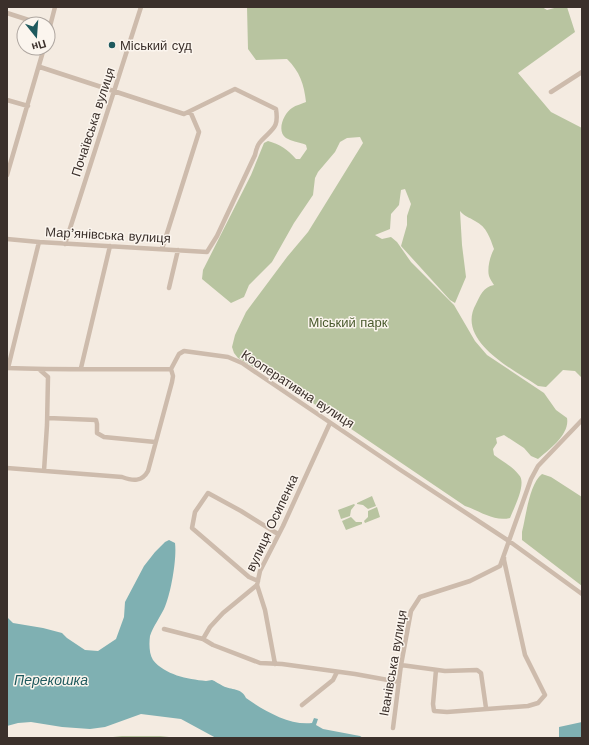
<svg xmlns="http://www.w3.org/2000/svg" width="589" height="745" viewBox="0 0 589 745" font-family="'Work Sans',sans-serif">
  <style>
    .green { fill: #b8c4a0 }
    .water { fill: #7fb0b2 }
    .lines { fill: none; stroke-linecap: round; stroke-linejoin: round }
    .street { stroke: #cdbbac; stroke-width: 4.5 }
    .poi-dot { fill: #1f5a5e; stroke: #fbf5ee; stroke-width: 1.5 }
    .labels { text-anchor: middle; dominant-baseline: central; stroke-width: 3; stroke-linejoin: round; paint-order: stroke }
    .poi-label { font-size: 13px; fill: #3b302b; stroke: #fbf5ee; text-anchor: start }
    .street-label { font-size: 13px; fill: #3b302b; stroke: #fbf5ee }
    .park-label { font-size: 13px; fill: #4a5a2e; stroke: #fbf5ee }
    .water-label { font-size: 14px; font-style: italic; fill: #1f5a5e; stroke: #fbf5ee }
  </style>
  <rect width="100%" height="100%" fill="#f4ebe1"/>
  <path class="green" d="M247,7h295l5,3 11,-3h9l8,25 -57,41 33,39 31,16v250l-7,-7 -12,-1 -17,17 -8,-1c-24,-16 -83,-45 -62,-82 4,-8 7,-17 18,-19 -2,-3 -4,-6 -5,-9 -2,-7 1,-20 5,-27 -4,-11 -7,-22 -19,-28 -6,-4 -10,-4 -15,-10l2,34 4,32 -11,26 -5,-3 -49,-54 6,-21v-9l4,-12 -6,-15 -4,1 -2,15 -8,9 -1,15 -15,6 7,4 9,-2 6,5 14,20 43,43 21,36 12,14 57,38 12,17 11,8c3,16 -17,31 -29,41l-7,-3 -7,-8 -20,-13 -8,3 1,5 -4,6 1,6c8,6 19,12 25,20 8,8 -5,33 -9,43 -16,4 -30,-7 -45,-12l-167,-113 -60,-35 -4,-5 -2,-6 3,-12 11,-23 41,-55 21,-25 55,-89 -3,-6 -13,1 -7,4 -5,10 -17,20 -3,6 -2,17 -19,28 -22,39 -23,23 -5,12 -13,6 -29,-24 1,-9 48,-95 13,-32 4,-2c13,4 19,8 28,18h4l7,-10 -1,-4 -2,-1c-6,-2 -13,-3 -18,-6 -10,-7 -2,-25 6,-30 4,-3 10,-4 14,-6 -2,-18 -6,-30 -19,-43l-31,1 -8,-11z
    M542,474l9,3 31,20v89l-60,-46v-8c4,-15 7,-48 20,-58z
    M372,496l4,10 -8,3 -5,-4 -6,-1v-1z
    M354,504l1,1 -4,5 -1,6 -9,3 -3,-9z
    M377,507l3,10 -15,6 -1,-2 4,-4v-6z
    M351,517l5,5h6v2l-16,6 -4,-9z
    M122,736h38l18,2h-74z"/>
  <path class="water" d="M169,540l6,3c2,15 -4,51 -11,66 -4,8 -11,18 -14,27 -1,7 -1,18 3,24 12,15 34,19 53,21 2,0 4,-1 6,-1 3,1 7,4 11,6 8,4 19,2 23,12 17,12 44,28 66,25l2,-5 4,1 -2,6 7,4 37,7 3,2h-147l-35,-19 -40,-5 -36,13 -15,2 -28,-2 -31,-5 -13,1 -11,3v-109l6,6 30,5 19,5 5,5 18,12 13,1 18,-12 8,-22 1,-15 19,-36 11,-14 10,-10z
    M582,722v16h-23v-11z"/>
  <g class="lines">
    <path class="street" d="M7,13l34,11
      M48,34l7,-27
      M551,92l31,-20
      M7,100l21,6
      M7,175l37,-127
      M7,239l32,3 168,10 10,-16 38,-81c1,-5 3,-11 6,-14 12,-13 18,-13 15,-32l-41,-20 -51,25 -144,-47
      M65,244l76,-237
      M162,249l37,-117 -9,-21
      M169,288l9,-38
      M7,368c55,2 109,1 164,1
      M8,368l31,-126
      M81,368l29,-122
      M171,369l8,-15 5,-3 44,6 14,6 157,106 110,72 73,53
      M40,370l8,7 -1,48 -3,46
      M48,418l48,2 1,4v9l7,4 51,5
      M7,468l115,9c11,4 20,5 26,-6l24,-89 1,-6 -2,-7
      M258,581l-9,-4 -57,-49 3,-16 13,-19 33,18 37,23
      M257,585l8,25 10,54
      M164,629l39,10 10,6 47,18 22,1 73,10 44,8
      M203,639l7,-12 13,-14 34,-28 3,-14 23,-45 47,-103
      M401,665l44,6 32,-1 4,3 5,35
      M436,670l-3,34 1,7 13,1 81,-6 10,-3 7,-8 -20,-40 -21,-95v-3
      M302,705l31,-25 4,-8
      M393,728l8,-63 10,-54 9,-14 50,-16 30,-15 31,-87 7,-13 44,-46"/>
  </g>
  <circle class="poi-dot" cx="112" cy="45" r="4"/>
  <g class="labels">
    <g class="poi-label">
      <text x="120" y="45">Міський суд</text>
    </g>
    <g class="street-label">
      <text transform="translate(93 122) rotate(-72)">Почаївська вулиця</text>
      <text transform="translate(108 235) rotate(3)">Мар’янівська вулиця</text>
      <text transform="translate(298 389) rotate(33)">Кооперативна вулиця</text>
      <text transform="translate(272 523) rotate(-65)">вулиця Осипенка</text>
      <text transform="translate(393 663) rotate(-80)">Іванівська вулиця</text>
    </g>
    <g class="park-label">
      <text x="348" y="322">Міський парк</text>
    </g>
    <g class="water-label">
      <text x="51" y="680">Перекошка</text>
    </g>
  </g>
  <rect width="589" height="745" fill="none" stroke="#3b302b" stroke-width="16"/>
  <g transform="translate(36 36) rotate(163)"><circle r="19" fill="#fbf5ee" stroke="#aea6a0"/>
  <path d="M0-3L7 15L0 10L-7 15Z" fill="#1f5a5e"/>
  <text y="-6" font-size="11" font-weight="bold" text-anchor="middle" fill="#3b302b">Пн</text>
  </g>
</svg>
